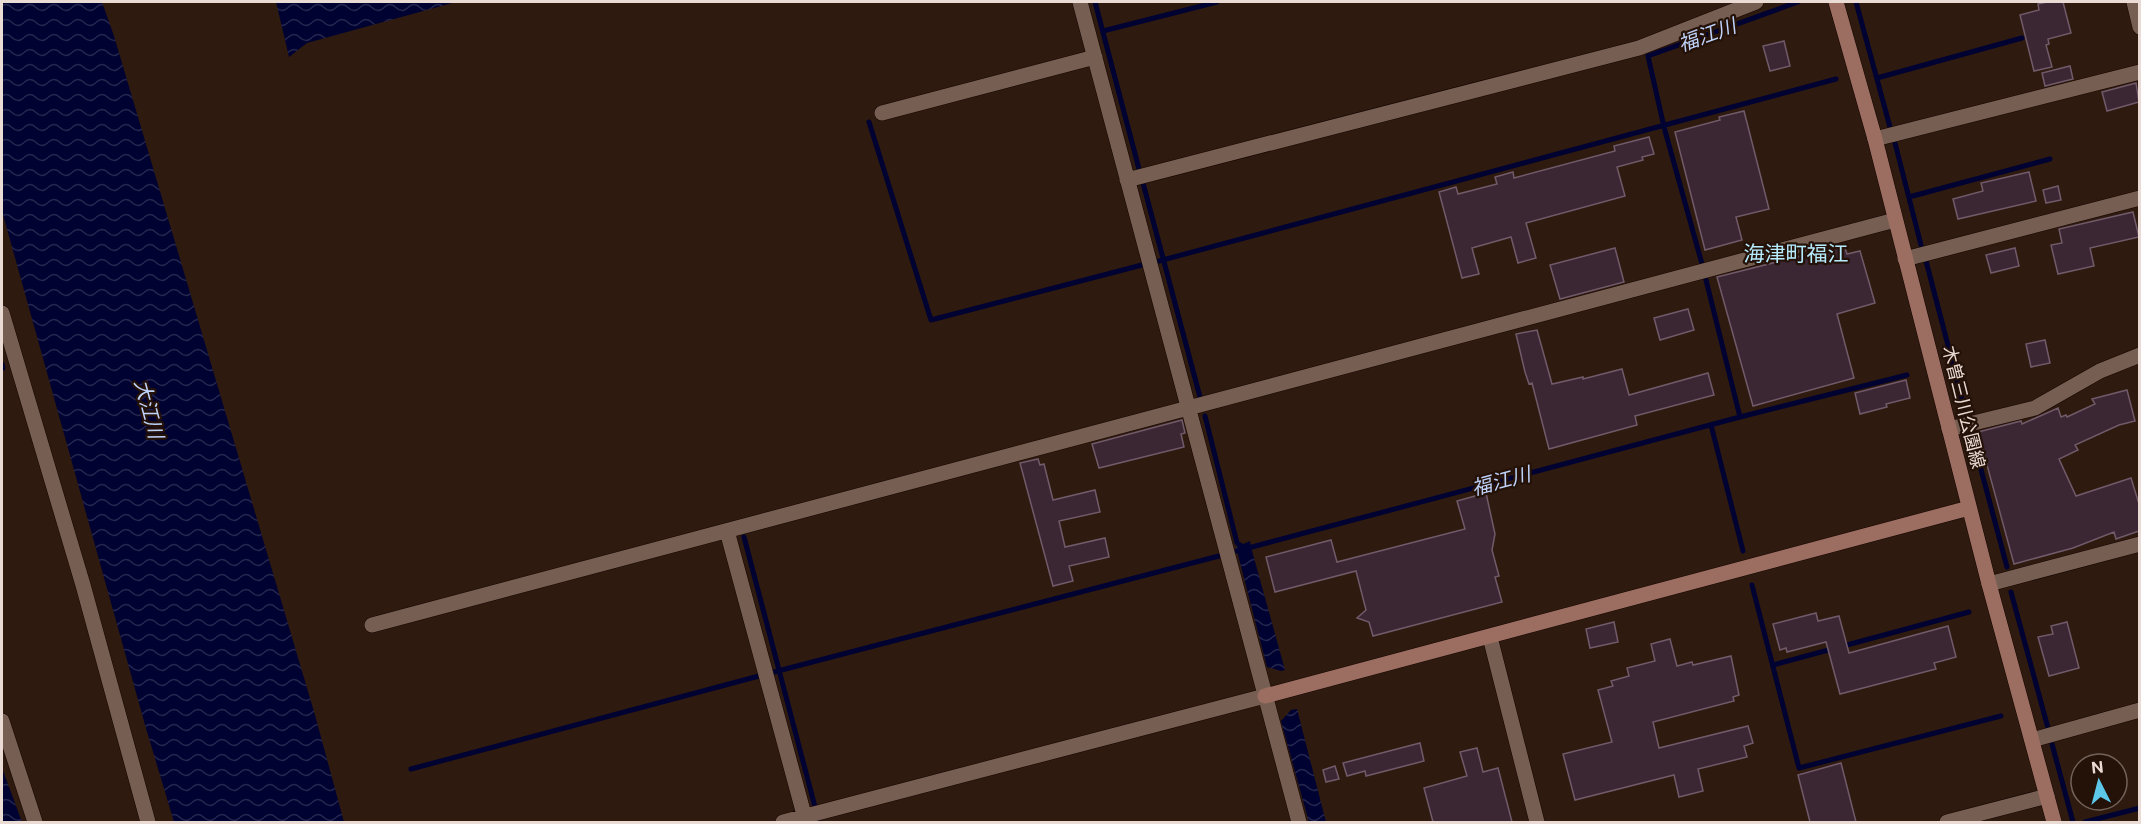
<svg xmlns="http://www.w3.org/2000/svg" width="2141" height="824" viewBox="0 0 2141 824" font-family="'Public Sans','Noto Sans JP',sans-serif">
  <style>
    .water { fill: url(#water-waves) }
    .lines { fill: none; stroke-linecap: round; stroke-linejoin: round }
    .stream { stroke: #000231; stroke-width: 5 }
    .building { fill: #3b2734; stroke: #715a69; stroke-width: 1.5 }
    .street-casing { stroke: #150500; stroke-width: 16 }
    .secondary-casing { stroke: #150500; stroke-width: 16 }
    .street { stroke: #775e52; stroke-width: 15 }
    .secondary { stroke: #9c6e61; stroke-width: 15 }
    .labels { text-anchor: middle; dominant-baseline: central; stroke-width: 4.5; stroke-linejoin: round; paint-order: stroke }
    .street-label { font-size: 18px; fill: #eadbd4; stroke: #241107 }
    .water-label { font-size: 20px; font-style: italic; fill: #bed2fa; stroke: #241107 }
    .quarter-label { font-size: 21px; fill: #b5ebfd; stroke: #241107 }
  </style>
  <defs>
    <pattern id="water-waves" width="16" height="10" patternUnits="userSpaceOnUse" patternTransform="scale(1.5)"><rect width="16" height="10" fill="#000231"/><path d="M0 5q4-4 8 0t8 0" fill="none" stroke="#25264e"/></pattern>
  </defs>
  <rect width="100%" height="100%" fill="#2e1a0f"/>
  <path class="water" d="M2,2h100l12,34 201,679 29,107h-170l-29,-97 -143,-514z
    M276,2h180l-149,41 -18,14z
    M1250,541l1,6 34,123 -4,1 -14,-4 -31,-120z
    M1297,709l29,113h-17l-28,-101 10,-11z
    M2,766v2l20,54h-20z"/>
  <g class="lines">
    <path class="stream" d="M1095,2l44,167
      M1856,2l34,125
      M1103,31l114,-29
      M1877,78l145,-40
      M869,122l62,198 211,-55
      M1895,143l26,102
      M1143,183l57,214
      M1909,197l141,-38
      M1159,261l677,-182
      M1926,261l41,157
      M1702,264l-38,-137 -16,-71 150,-54
      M2,364l1,4
      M1205,416l32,127 8,5
      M1740,417l167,-42
      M1711,425l32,126
      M1971,432l36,135
      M744,537l71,270
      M1237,551l503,-134 -34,-137
      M1752,585l47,183 202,-52
      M2011,592l37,136
      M1773,665l196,-53
      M774,672l445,-116
      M2052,744l21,78
      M411,769l348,-93
      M818,822h1
      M2085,822l55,-14"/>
  </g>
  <path class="building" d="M2047,2h16l8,31 -23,6 1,5 -3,1 6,22 -18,4 -14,-56 19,-5 -1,-6z
    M1784,41l6,25 -20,5 -7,-25z
    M2070,66l3,13 -28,7 -3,-13z
    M2136,83l3,19 -32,9 -5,-19z
    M1744,111l25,98 -33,8 6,23 -37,10 -30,-118 45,-12 -1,-3z
    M1649,137l5,17 -12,3 1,3 -26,7 8,29 -99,27 10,35 -18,5 -7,-26 -39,11 7,26 -17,4 -23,-86 17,-5 2,7 39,-10 -2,-7 18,-5 1,6 101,-27 -1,-5z
    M2029,172l7,29 -78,18 -5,-20 30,-8 -2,-8z
    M2058,186l3,14 -15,3 -3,-13z
    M2133,212l6,25 -49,11 4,18 -36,8 -7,-29 11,-2 -3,-14z
    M1844,245l3,9 13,-3 15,52 -38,11 17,64 -101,28 -36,-129z
    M1615,248l9,34 -64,17 -10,-34z
    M2015,248l4,18 -28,7 -5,-18z
    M1688,309l6,21 -34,10 -6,-22z
    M1537,330l15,54 31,-7v2l39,-10 7,26 79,-22 6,22 -79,21 2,9 -88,24 -17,-66 -3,1 -4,-12 -9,-38z
    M2045,340l5,23 -19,4 -5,-23z
    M1906,380l4,18 -24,6 1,3 -27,7 -5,-21z
    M2127,390l8,31 -16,4 -44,20 3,5 -19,9 17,37 55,-18 8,26v27l-23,8 -2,-7 -41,16 -59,16 -36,-132 43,-11 1,3 36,-16 3,9 5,-2 1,2 28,-13 -3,-5z
    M1182,420l3,13 -4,1 3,13 -85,21 -7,-24z
    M1038,459l2,6 4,-1 9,36 42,-10 5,22 -41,9 6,26 40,-9 4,19 -40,9 4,15 -20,5 -33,-123z
    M1486,493l9,41 -3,16 7,26 -4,1 7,25 -129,34 -4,-14 -12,-4 9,-8 -10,-39 -81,21 -9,-35 65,-17 6,22 128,-33 -8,-28z
    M1816,613l2,8 21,-5 10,37 99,-27 8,31 -22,6 2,6 -96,25 -14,-52 -39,10 -1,-4 -6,2 -7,-26z
    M1614,622l4,20 -28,6 -4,-19z
    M2067,622l12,46 -30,8 -11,-39 15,-3 -2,-8z
    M1670,639l7,27 15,-4 1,3 38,-9 8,39 -6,2 1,4 -81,21 6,26 89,-22 5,17 -9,3 3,11 -49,12 5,22 -24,6 -5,-22 -99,25 -12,-46 49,-12 -14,-52 15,-4 -2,-5 18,-5 -2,-8 28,-7 -4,-17z
    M1420,743l4,18 -58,15 -1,-5 -18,5 -4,-13z
    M1477,748l6,24 15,-4 14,54h-79l-9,-34 43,-12 -7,-24z
    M1841,763l15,59h-46l-12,-47z
    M1335,766l4,13 -13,3 -3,-12z"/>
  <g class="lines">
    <defs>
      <path id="street" d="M1080,2l219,820
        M2134,2l6,25
        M882,113l213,-56
        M1875,139l265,-67
        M1127,180l512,-132 117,-46
        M1905,259l235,-61
        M2,313l81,272 65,237
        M1949,429l86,-21 65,-37 40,-16
        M727,531l79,291
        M1989,584l151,-40
        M372,625l1523,-405
        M1490,637l47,185
        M2,721l33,101
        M2032,740l108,-30
        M783,822l482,-126
        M1947,822l100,-26"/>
      <path id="secondary" d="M1836,2l39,137 114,445 65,238
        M1265,696l704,-188"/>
    </defs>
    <use href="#street" class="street-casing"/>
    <use href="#secondary" class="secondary-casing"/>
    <use href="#street" class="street"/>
    <use href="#secondary" class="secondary"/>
  </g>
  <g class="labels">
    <g class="street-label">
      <text transform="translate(1964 407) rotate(76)">木曽三川公園線</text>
    </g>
    <g class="water-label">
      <text transform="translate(1707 35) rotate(-20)">福江川</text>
      <text transform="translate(149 409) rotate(75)">大江川</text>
      <text transform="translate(1501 481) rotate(-15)">福江川</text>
    </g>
    <g class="quarter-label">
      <text x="1796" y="253">海津町福江</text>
    </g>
  </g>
  <rect width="2141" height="824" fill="none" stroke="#eadbd4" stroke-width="6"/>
  <g transform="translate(2099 782) rotate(354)"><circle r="28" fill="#241107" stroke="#736259" stroke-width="1.5"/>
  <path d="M0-4.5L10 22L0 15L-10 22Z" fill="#5cc7e8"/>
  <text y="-9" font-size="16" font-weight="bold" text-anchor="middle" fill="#eadbd4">N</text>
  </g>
</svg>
